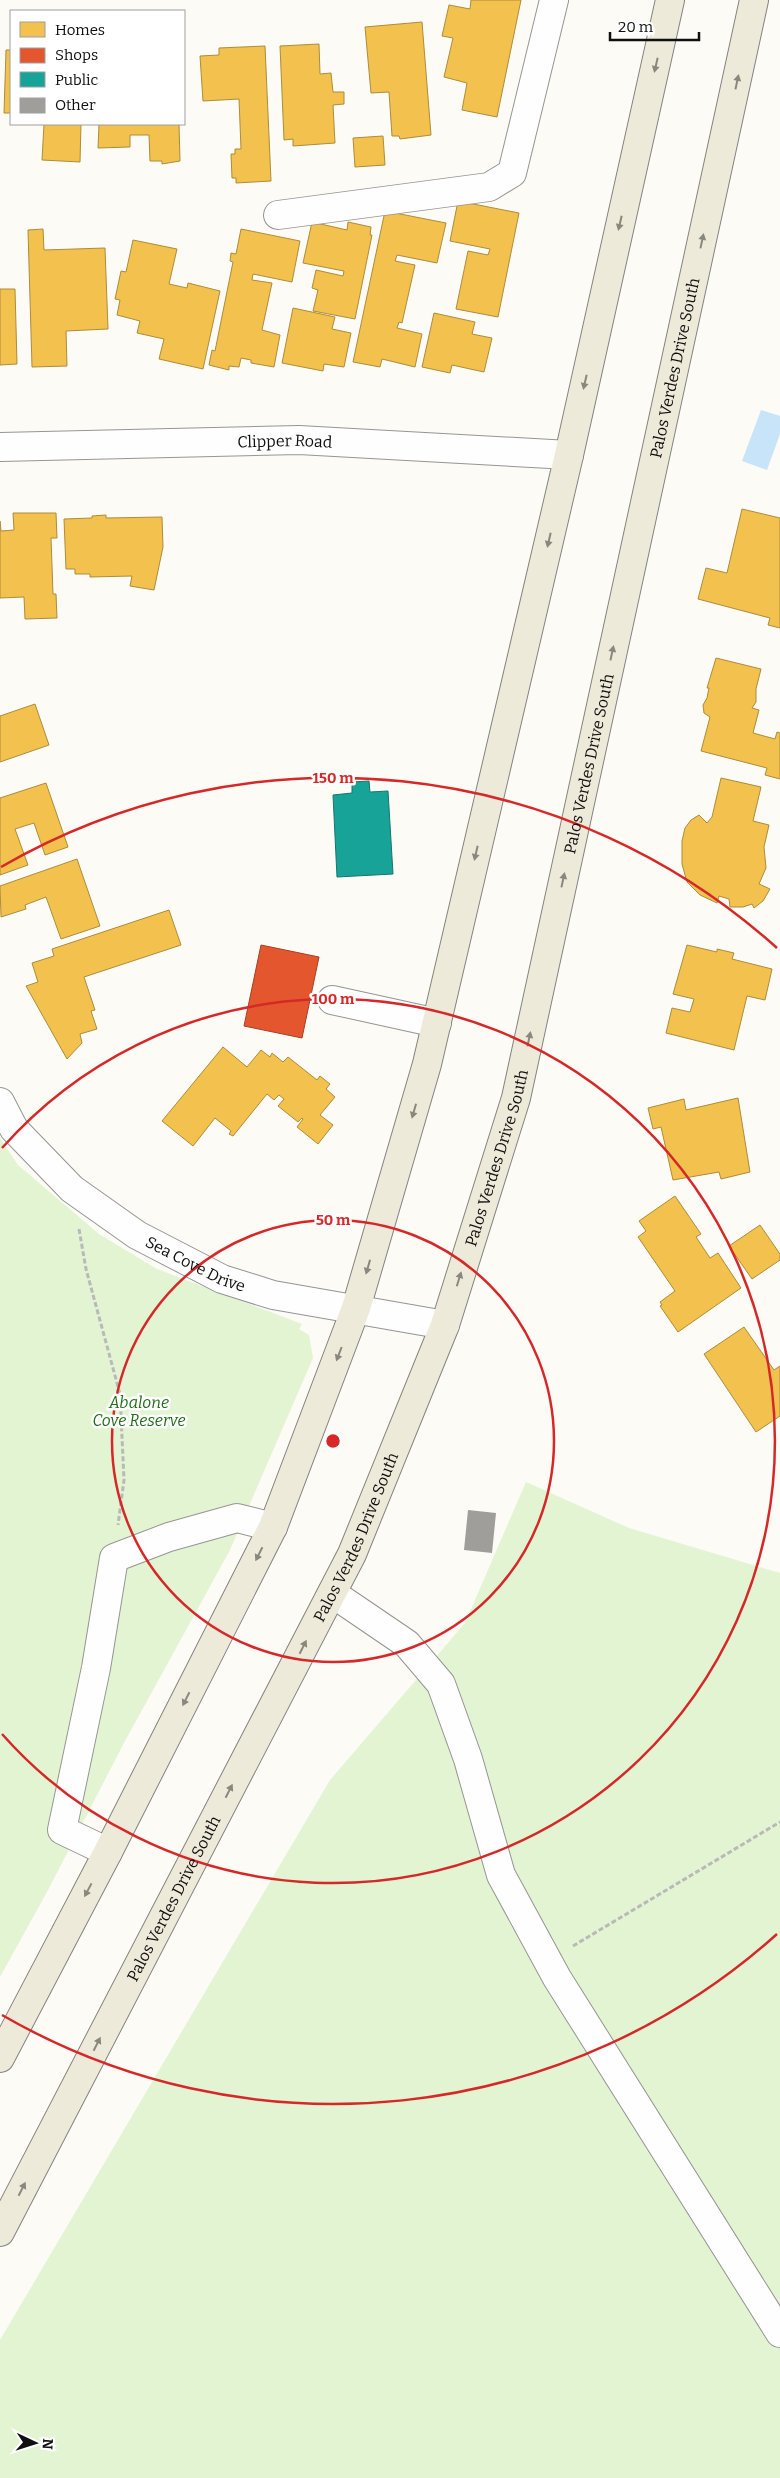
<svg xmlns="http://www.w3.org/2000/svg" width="780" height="2478" viewBox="0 0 780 2478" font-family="Bitter,serif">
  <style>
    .green { fill: #e3f4d3 }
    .water { fill: #c8e4f9 }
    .homes { fill: #f2c14e; stroke: #ae8c3b }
    .shops { fill: #e4572e; stroke: #a44125 }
    .public { fill: #17a398; stroke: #15776f }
    .building { fill: #a09e9a }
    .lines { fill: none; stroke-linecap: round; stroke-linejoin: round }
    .minor-casing { stroke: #969593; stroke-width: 30 }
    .major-casing { stroke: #838380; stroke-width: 30 }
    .path { stroke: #b9b9b8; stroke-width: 3; stroke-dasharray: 5 2.5; stroke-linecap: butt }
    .minor { stroke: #fffefe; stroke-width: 28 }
    .major { stroke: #eeead9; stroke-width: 28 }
    .oneway { fill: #8a877e }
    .ring { fill: none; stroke: #d62828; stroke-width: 2.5 }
    .labels { text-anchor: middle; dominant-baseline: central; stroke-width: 5; stroke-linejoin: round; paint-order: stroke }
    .street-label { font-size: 16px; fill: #0f0f0f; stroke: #fff }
    .park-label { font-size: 16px; font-style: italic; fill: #246e19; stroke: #fff }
    .centre { fill: #d62828; stroke: #fff; stroke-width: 2.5 }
    .ring-label { font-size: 15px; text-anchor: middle; font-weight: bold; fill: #d62828; stroke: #fff; stroke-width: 5; stroke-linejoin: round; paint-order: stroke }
  </style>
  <rect width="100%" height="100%" fill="#fcfbf5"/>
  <path class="green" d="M0,1138l18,27 81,69 58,35 145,55 -3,5 10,6 4,23 -83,192 -105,191 -78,151 -47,85z
    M526,1482l103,46 151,45v905h-780v-138l330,-560 135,-157z"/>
  <path class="water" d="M761,410l19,6v18l-13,36 -25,-9z"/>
  <path class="homes" d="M471,0h50l-24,117 -35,-7 5,-27 -23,-6 9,-39 -11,-2 7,-31 21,4z
    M422,22l9,113 -31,4 -1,-3h-7l-3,-44 -18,1 -6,-66z
    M319,44l1,30 11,-1 2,19h11v12l-11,1 2,38 -42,3v-7l-9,1 -4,-94z
    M265,46l6,135 -35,2v-5h-4l-1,-24h4v-5h6l-2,-50 -36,2 -3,-45 19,-1v-7z
    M6,50h5v63h-7z
    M44,124h37l-1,38 -38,-2z
    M99,124h80l1,37 -18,3v-3h-12l-1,-26h-19v12l-32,1z
    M383,136l2,29 -30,2 -2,-29z
    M458,201l61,12 -21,104 -42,-8 12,-58 20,4 2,-6 -40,-8z
    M385,211l61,12 -9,40 -40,-8 -2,6 20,4 -13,58 -3,-1 -2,6 25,6 -7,33 -33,-8 -2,8 -27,-5z
    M312,222l35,8 1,-8 23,5 -1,8h2l-17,84 -42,-8 5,-21 -6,-2 4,-18 27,6 1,-5 -41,-8z
    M43,229l1,21 61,-2 3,81 -42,2 1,35 -35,1 -4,-137z
    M241,229l59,12 -8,41 -39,-8 -1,6 20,3 -10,47 18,5 -6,32 -23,-4v-3l-10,-2 -2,9 -10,-1v4l-20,-5 3,-15 3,1 18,-89 -3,-1 1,-8 5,1z
    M133,240l44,9 -8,35 18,4 1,-5 32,8 -17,78 -44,-10 5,-20 -27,-6 3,-12 -23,-6 3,-15 -5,-1 6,-28 5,1z
    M0,289h15l2,75 -17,1z
    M293,308l42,9 -3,12 19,4 -7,34 -20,-3 -1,7 -41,-8z
    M434,313l41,9 -3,12 20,4 -8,34 -32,-7 -2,8 -28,-6z
    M742,509l38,9v110l-12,-3 2,-7 -72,-19 8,-31 21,5z
    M13,513h43l1,25h-6l2,56h3l1,24 -32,1 -1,-22 -24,1v-77l1,10 13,-1z
    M106,515v3l56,-1 1,30 -9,43 -24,-4 2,-10 -42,1v-3h-15v-5h-9l-2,-50 28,-1v-2z
    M716,658l45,11 -5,20v13l-4,6 7,2 -6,23 22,6 2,-7 3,1v46l-15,-4 2,-7 -66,-17 9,-34 -6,-4 -1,-8 4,-7 2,-10h-2z
    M35,704l14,41 -49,17v-46z
    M721,778l40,9 -8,34 16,4 -5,22 2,21 -7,16 11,5 -7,12 -9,7 -2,-4 -9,3h-13l-1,-8 -10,-3 -2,7 -17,-8 -13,-13 -5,-18v-23l3,-13 6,-8 8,-5 8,8 5,-6z
    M46,783l22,64 -23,8 -11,-32 -19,6 13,36 -28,10v-77z
    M77,859l23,67 -39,13 -15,-42 -21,8 1,4 -25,8 -1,-31z
    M169,910l12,35 -97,32 11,33 -4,1 6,18 -17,5 2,9 -15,16 -41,-73 12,-4 -6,-19 22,-7 -2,-7z
    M687,945l30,7v-3l17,4 -2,6 40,10 -7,31 -18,-4 -13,54 -68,-17 6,-25 18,4 4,-13 -21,-5z
    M223,1047l24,20 14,-17 9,7 2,-4 11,9 5,-5 29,23 3,-4 10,8 -4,5 9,8 -15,18 13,10 -15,19 -21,-17 6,-8 -1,-1 -4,4 -20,-16 6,-7 -5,-4 -5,5 -7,-6 -34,42 -4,-2 2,-3 -16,-13 -22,28 -31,-25z
    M738,1098l12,74 -29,7 -2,-7 -46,8 -12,-53 -8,2 -5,-21 36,-9 2,11z
    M675,1196l26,38 -5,3 14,21 8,-5 23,35 -63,44 -18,-26 2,-1 -2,-3 15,-11 -37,-54 8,-6 -7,-10z
    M760,1225l20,29v6l-28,19 -23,-33z
    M744,1327l30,43 6,-4v50l-24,16 -52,-78z"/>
  <path class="shops" d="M261,945l58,12 -17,81 -58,-12z"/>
  <path class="public" d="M369,781l1,11 18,-1 5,83 -56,3 -4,-82 19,-2v-11z"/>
  <path class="building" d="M468,1510l28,3 -4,40 -28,-3z"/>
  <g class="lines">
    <defs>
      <g id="minor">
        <path d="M278,215l211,-28 23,-14 42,-173"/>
        <path id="s1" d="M0,447l299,-7 270,15"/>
        <path d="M332,1000l105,23"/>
        <path id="s2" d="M0,1102l14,27 58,60 65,46 85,44 51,16 172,30"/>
        <path d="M332,1593l75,51 34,40 27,75 33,116 56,103 223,355"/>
        <path d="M108,1852l-46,-22 34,-162 18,-110 55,-21 68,-19 36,9"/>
      </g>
      <g id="major">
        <path d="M0,2058l108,-206 165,-325 83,-219 71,-244 142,-609 101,-455"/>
        <path id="s3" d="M0,2232l352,-678 93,-229 71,-227 238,-1098"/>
      </g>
    </defs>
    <use href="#minor" class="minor-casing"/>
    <use href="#major" class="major-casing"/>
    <path class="path" d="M79,1229l7,40 34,125 4,86 -6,45
      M573,1946l207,-124"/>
    <use href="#minor" class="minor"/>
    <use href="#major" class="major"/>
  </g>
  <defs><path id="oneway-solid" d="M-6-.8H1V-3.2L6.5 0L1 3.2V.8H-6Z" transform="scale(1.25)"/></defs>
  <g class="oneway">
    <use href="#oneway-solid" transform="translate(656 65) rotate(103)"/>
    <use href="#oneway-solid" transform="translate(737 82) rotate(-78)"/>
    <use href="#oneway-solid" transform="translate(620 223) rotate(103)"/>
    <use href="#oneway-solid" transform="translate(702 241) rotate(-78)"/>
    <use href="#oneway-solid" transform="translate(585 382) rotate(103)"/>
    <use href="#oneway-solid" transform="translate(549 540) rotate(103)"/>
    <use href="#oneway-solid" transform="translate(612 653) rotate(-78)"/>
    <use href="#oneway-solid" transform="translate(476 853) rotate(103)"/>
    <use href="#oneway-solid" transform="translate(563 880) rotate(-78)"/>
    <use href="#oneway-solid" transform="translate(529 1039) rotate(-78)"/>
    <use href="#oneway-solid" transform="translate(414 1111) rotate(106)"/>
    <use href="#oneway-solid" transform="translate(368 1267) rotate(106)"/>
    <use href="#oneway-solid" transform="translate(459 1279) rotate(-73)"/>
    <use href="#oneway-solid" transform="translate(339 1354) rotate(111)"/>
    <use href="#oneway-solid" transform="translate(259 1554) rotate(117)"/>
    <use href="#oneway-solid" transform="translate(303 1647) rotate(-63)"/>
    <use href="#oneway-solid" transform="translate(186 1699) rotate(117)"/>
    <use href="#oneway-solid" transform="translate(229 1791) rotate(-63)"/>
    <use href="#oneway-solid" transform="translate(88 1890) rotate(118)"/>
    <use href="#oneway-solid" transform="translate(97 2044) rotate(-63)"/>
    <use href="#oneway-solid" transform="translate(22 2189) rotate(-63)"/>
  </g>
  <g class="ring">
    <circle cx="333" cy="1441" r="221"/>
    <path d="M2 1148A442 442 0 1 1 2 1734"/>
    <path d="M777 1934A663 663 0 0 1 2 2015M1 867A663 663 0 0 1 777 948"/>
  </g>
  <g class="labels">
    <g class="street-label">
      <text stroke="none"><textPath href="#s3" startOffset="1996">Palos Verdes Drive South</textPath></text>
      <text stroke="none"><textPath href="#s1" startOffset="285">Clipper Road</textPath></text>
      <text stroke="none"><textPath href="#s3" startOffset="1591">Palos Verdes Drive South</textPath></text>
      <text stroke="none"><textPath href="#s3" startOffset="1186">Palos Verdes Drive South</textPath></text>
      <text stroke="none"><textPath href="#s2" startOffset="259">Sea Cove Drive</textPath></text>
      <text stroke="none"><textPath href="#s3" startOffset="781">Palos Verdes Drive South</textPath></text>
      <text stroke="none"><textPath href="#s3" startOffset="376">Palos Verdes Drive South</textPath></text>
    </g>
    <g class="park-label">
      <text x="139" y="1402">Abalone<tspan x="139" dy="18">Cove Reserve</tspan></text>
    </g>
  </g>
  <circle cx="333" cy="1441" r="8" class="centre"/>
  <g class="ring-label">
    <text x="333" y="783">150 m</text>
    <text x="333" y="1004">100 m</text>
    <text x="333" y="1225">50 m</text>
  </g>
  <rect x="10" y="10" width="175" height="115" fill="#ffffff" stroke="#9f9f9f"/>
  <rect x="20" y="22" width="25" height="15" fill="#f2c14e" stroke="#9f9f9f"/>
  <text x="55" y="35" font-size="15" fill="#0f0f0f">Homes</text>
  <rect x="20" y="48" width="25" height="15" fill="#e4572e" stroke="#9f9f9f"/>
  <text x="55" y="60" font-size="15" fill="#0f0f0f">Shops</text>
  <rect x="20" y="72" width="25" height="15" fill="#17a398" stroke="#9f9f9f"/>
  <text x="55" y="85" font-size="15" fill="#0f0f0f">Public</text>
  <rect x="20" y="98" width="25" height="15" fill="#a09e9a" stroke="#9f9f9f"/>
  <text x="55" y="110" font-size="15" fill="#0f0f0f">Other</text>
  <g transform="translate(35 2443) rotate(94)" stroke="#ffffff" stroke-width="4" paint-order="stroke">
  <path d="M0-4L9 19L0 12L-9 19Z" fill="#0f0f0f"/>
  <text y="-8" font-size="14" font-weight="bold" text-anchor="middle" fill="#0f0f0f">N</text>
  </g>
  <path d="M610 32v8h89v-8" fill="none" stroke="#0f0f0f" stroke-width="2.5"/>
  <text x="618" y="32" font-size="15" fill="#0f0f0f" stroke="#ffffff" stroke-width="4" paint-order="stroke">20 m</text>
</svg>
